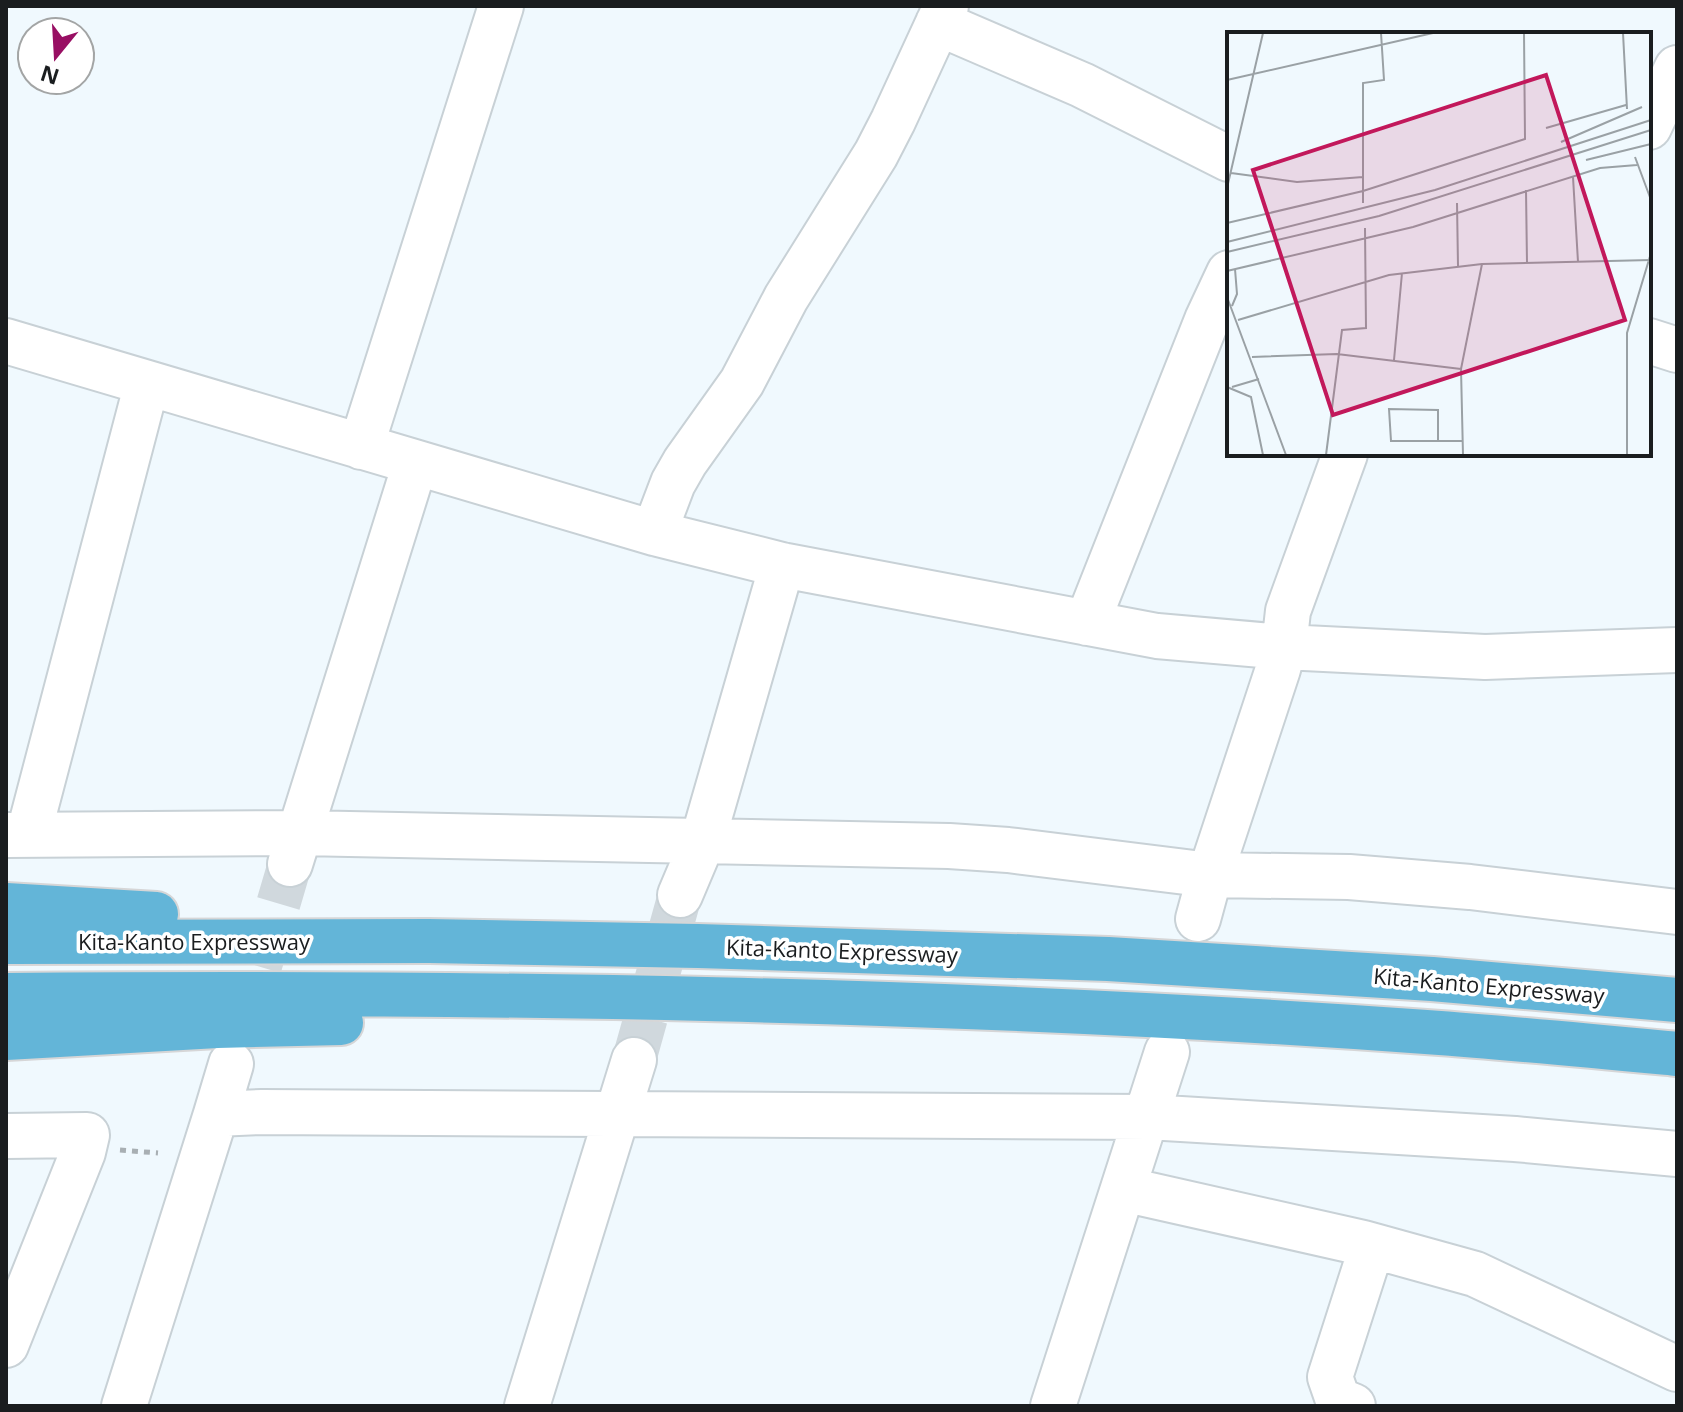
<svg xmlns="http://www.w3.org/2000/svg" width="1683" height="1412" viewBox="0 0 1683 1412" font-family="'Open Sans',sans-serif">
  <style>
    .lines { fill: none; stroke-linecap: round; stroke-linejoin: round }
    .minor-tunnel { stroke: #d0d8dd; stroke-width: 44; stroke-dasharray: 44 22; stroke-linecap: butt }
    .minor-casing { stroke: #c8d1d6; stroke-width: 48 }
    .highway-casing { stroke: #d6d6d7; stroke-width: 48 }
    .path { stroke: #a8afb3; stroke-width: 5; stroke-dasharray: 6 6; stroke-linecap: butt }
    .minor { stroke: #fff; stroke-width: 44 }
    .highway { stroke: #63b5d8; stroke-width: 44 }
    .labels { text-anchor: middle; dominant-baseline: central; stroke-width: 7; stroke-linejoin: round; paint-order: stroke }
    .street-label { font-size: 22px; fill: #1a1d1f; stroke: #fff }
    .inset-road { fill: none; stroke: #9aa1a5; stroke-width: 2 }
    .view { fill: #c2185b; fill-opacity: 0.15; stroke: #c2185b; stroke-width: 4 }
    .inset-edge { fill: none; stroke: #1a1d1f; stroke-width: 4 }
  </style>
  <rect width="100%" height="100%" fill="#f0f9fe"/>
  <g class="lines">
    <path class="minor-tunnel" d="M241,1030l49,-166
      M634,1060l46,-165"/>
    <defs>
      <path id="minor" d="M938,23l144,62 147,74
        M1649,127l28,-59
        M6,341l648,192 128,32 375,71 127,11 201,10 192,-7
        M1649,341l28,9
        M361,447l140,-441
        M654,533l19,-50 12,-21 57,-80 44,-84 90,-144 17,-33 53,-115
        M1087,623l120,-303 22,-47
        M6,835l294,-2 649,13 59,4 202,25 139,2 121,10 207,25
        M32,835v-14l115,-438
        M290,864l125,-400
        M680,895l22,-52 80,-278
        M1198,919l12,-44 68,-206 6,-22 4,-36 57,-157
        M216,1114l15,-50
        M6,1136l81,-1 -4,17 -77,193
        M1123,1189l240,54 112,31 202,95
        M124,1406l92,-292 46,-2 886,5 367,22 162,15
        M527,1406l107,-346
        M1053,1406l114,-354
        M1353,1406l-15,-6 -8,-23 42,-131"/>
      <path id="highway" d="M6,905l150,9
        M6,942l423,-1 269,5 410,13 324,20 245,21
        M6,995c473,-4 947,3 1420,37 84,6 167,14 251,22
        M6,1038l211,-12 124,-3"/>
    </defs>
    <use href="#minor" class="minor-casing"/>
    <use href="#highway" class="highway-casing"/>
    <path class="path" d="M120,1150l38,3"/>
    <use href="#minor" class="minor"/>
    <use href="#highway" class="highway"/>
  </g>
  <g class="labels">
    <g class="street-label">
      <text x="194" y="941">Kita-Kanto Expressway</text>
      <text transform="translate(842 950) rotate(2)">Kita-Kanto Expressway</text>
      <text transform="translate(1489 985) rotate(5)">Kita-Kanto Expressway</text>
    </g>
  </g>
  <g transform="translate(1227 32)">
    <rect width="424" height="424" fill="#f0f9fe"/>
    <path class="inset-road" d="M396,1l4,76M0,48l206,-47M319,96l80,-23M334,110l81,-35M408,125l16,43M359,128l65,-16M4,141l66,9 66,-5M346,145l5,85M0,156l36,-155M299,158l1,73M136,171v-120l21,-3 -3,-47M230,171l1,63M0,191l136,-32 162,-52 -1,-106M0,210l208,-52 216,-70M0,220l152,-36 272,-86M0,239l186,-44 187,-59 37,-3M0,265l59,158M5,274l5,-12 -2,-25M11,288l151,-45 93,-11 169,-4M25,325l85,-3 124,15M167,328l8,-87M0,355l24,10 12,58M5,355l27,-8M211,408v-30l-49,-1 2,32h72M99,423l16,-125 24,-2 -1,-100M236,423l-2,-86 21,-105M400,423v-122l24,-80"/>
    <path class="view" d="M319,43l79,245 -292,95 -80,-245z"/>
    <rect width="424" height="424" class="inset-edge"/>
  </g>
  <rect width="1683" height="1412" fill="none" stroke="#1a1d1f" stroke-width="16"/>
  <g transform="translate(56 56) rotate(198)"><circle r="38" fill="#ffffff" stroke="#a3a5a5" stroke-width="2"/>
  <path d="M0-6L14 30L0 20L-14 30Z" fill="#980f63"/>
  <text y="-12" font-size="22" font-weight="bold" text-anchor="middle" fill="#1a1d1f">N</text>
  </g>
</svg>
